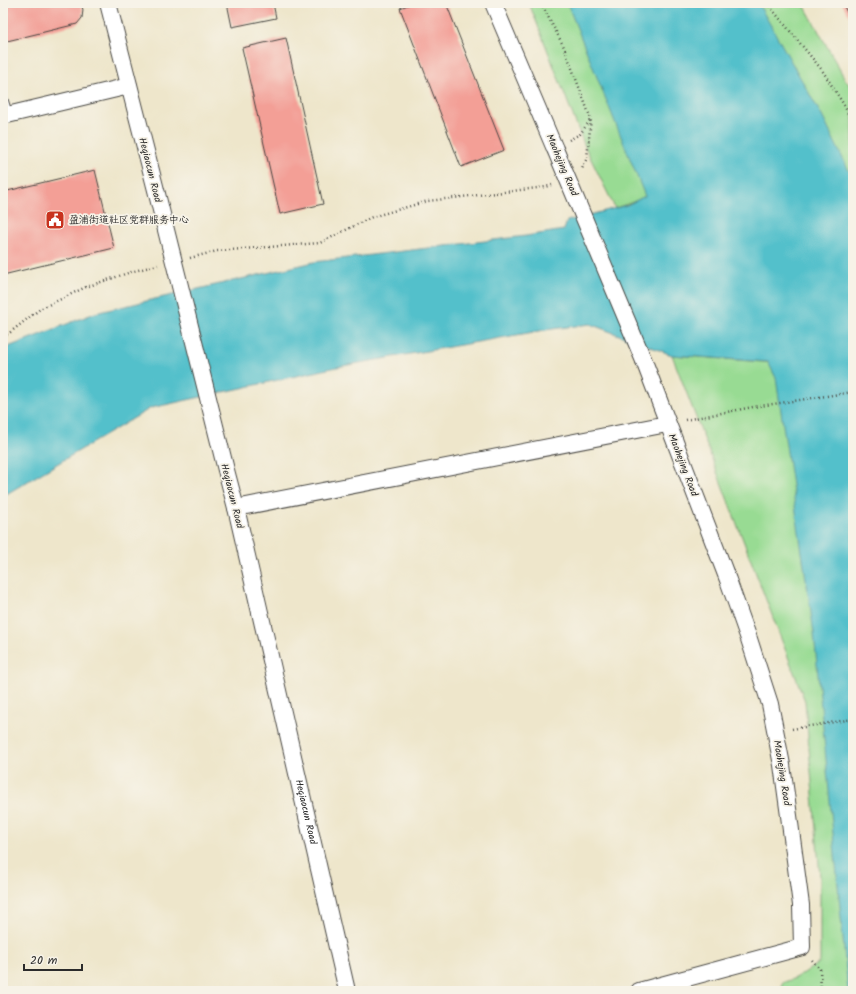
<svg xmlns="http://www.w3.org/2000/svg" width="856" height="994" viewBox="0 0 856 994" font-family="Kalam,'LXGW WenKai TC',sans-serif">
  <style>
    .green { fill: #98db93; stroke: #62835f }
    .water { fill: #53c0cb; stroke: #3f767b }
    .building { fill: #f39f96 }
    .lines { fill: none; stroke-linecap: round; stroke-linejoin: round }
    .lane-casing { stroke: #484743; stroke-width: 10 }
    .street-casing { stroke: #484743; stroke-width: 18 }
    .path { stroke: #484743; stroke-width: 2.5; stroke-dasharray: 1 3; stroke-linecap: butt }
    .lane { stroke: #fff; stroke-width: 8 }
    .street { stroke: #fff; stroke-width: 16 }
    .street-bridge-casing { stroke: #484743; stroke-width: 18; stroke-linecap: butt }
    .street-bridge { stroke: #fff; stroke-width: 16 }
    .labels { text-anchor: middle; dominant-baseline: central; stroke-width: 3.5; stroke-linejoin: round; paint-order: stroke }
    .street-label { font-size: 10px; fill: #2b2b2b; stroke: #f7f3e8 }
    .poi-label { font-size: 10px; fill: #2b2b2b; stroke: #f7f3e8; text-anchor: start }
  </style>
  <rect width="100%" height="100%" fill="#f7f3e8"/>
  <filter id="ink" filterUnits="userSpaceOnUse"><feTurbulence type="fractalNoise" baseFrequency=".025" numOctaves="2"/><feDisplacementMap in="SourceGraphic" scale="8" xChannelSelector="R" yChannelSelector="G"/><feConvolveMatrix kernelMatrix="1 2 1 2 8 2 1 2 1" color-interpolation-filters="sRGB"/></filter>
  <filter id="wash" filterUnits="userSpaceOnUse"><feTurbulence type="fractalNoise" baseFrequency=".012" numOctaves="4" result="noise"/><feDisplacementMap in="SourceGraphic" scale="16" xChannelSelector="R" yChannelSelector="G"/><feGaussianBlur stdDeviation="0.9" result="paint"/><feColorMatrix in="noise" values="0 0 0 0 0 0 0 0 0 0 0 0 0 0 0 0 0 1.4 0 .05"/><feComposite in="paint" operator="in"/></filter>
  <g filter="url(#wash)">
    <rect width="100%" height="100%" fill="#eee6cb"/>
    <path class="green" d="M529,3h274l42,76 8,11v82l-4,-1 -192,23 -42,14 -29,-59z
      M672,355l181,14v622h-71v-8l16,-6 22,-15v-85l-15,-176z"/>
    <path class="water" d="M567,3h191l64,113 27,55 4,1v819h-5l-34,-358 -38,-255 -8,-16 -96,-7 -82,-31 -45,6 -208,37 -186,41 -148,88v-147l92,-36 219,-51 212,-26 38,-6 3,-9 60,-16 18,-9z"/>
    <g id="blocks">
      <path class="building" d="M3,3h78l2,7 -1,8 -5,6 -74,18z
        M227,3h46l3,15 -44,9z
        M413,3h33l58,147 -43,17 -61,-159z
        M842,3h11v20z
        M286,38l37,166 -43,10 -38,-166z
        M95,170l19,78 -111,27v-83z"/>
    </g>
  </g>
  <g filter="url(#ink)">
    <use href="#blocks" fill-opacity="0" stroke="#484743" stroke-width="1"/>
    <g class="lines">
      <defs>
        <path id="lane" d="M3,98l5,16"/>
        <g id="street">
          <path d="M108,3l49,191"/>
          <path d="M493,3l62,146"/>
          <path d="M3,116l126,-30"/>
          <path id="s1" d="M226,470l10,38 111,483"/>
          <path d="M236,508l431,-84"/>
          <path d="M639,991l163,-44 -1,-42 -11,-82 -8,-58 -12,-61 -21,-65 -21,-59 -84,-219"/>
        </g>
      </defs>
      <use href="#lane" class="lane-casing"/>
      <use href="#street" class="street-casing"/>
      <path class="path" d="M541,3l23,44 27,72 -4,39 -5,11
        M767,3l55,67 22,35 9,19
        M569,140l11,-6 11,-15
        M190,258l27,-7 103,-8 52,-26 56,-16 118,-14 6,-2
        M3,336l5,-2 32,-25 46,-22 48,-16 24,-6
        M685,420l68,-13 100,-15
        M792,729l61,-10
        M812,960l8,9 1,22"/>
      <use href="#lane" class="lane"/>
      <use href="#street" class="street"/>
      <defs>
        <path id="street-bridge" d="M555,149l89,212
          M157,194l69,276"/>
      </defs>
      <use href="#street-bridge" class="street-bridge-casing"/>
      <use href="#street-bridge" class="street-bridge"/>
    </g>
  </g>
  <defs>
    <symbol id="civic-square" viewBox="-11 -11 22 22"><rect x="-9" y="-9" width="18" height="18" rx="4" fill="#c8321e" stroke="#f7f3e8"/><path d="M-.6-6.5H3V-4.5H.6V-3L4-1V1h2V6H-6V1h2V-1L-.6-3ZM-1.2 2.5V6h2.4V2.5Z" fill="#fff"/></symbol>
  </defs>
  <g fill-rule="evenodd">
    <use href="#civic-square" x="44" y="209" width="22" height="22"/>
  </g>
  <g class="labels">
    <g class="street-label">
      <text transform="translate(562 165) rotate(67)">Maohejing Road</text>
      <text transform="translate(150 170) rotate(76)">Heqiaocun Road</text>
      <text transform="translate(683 465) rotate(69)">Maohejing Road</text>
      <text transform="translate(232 496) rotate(76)">Heqiaocun Road</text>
      <text transform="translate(782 773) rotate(81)">Maohejing Road</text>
      <text stroke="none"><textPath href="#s1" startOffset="351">Heqiaocun Road</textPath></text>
    </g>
    <g class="poi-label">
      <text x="69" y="220">盈浦街道社区党群服务中心</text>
    </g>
  </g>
  <rect width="856" height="994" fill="none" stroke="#f7f3e8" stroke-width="16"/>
  <path d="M24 964v6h58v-6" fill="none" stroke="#2b2b2b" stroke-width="2"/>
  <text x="30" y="964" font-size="12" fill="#2b2b2b" stroke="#f7f3e8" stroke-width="3" paint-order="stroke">20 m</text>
</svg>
